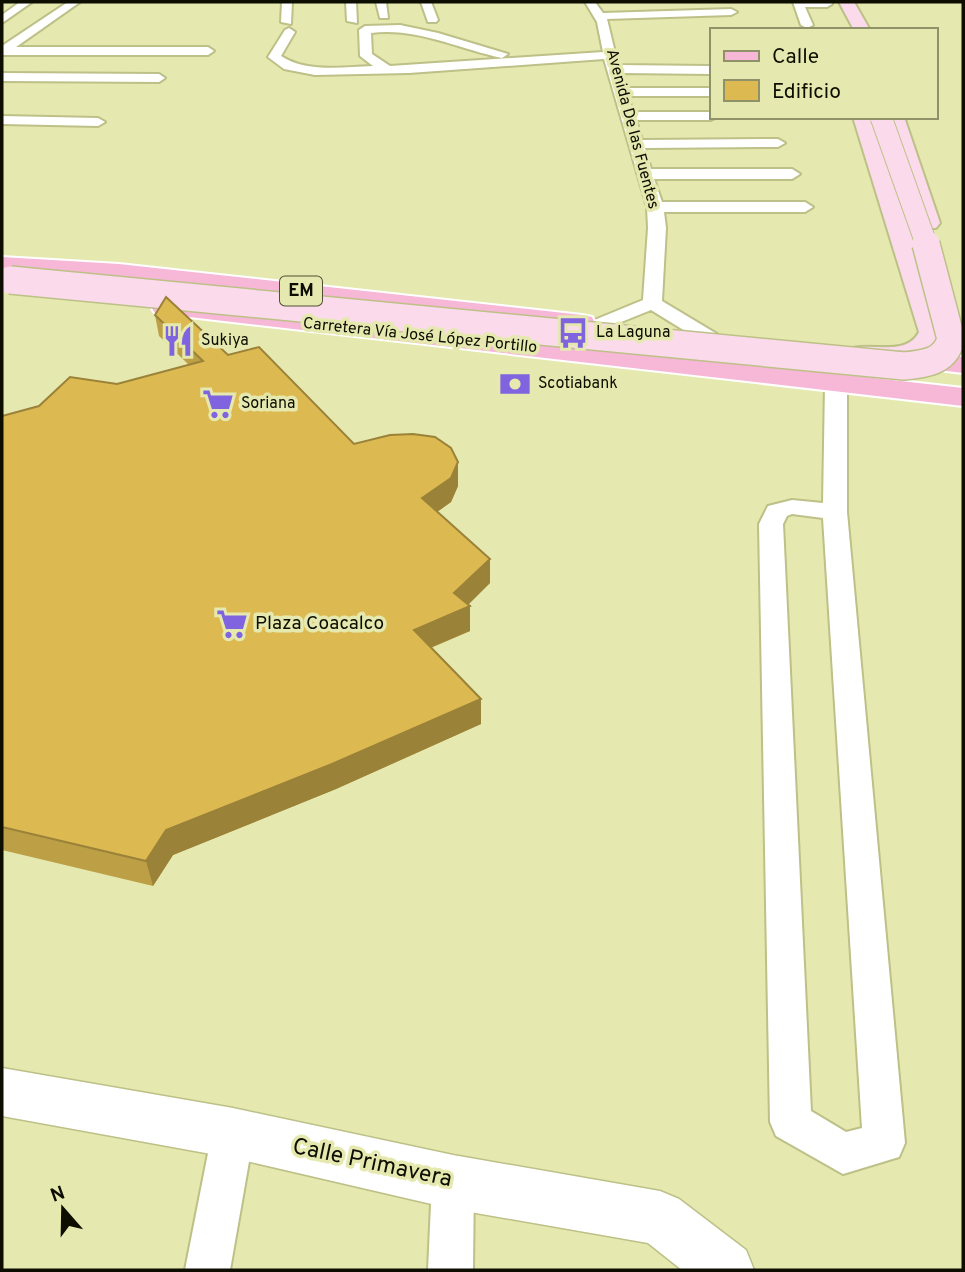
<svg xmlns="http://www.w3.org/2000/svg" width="965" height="1272" viewBox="0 0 965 1272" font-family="Overpass,sans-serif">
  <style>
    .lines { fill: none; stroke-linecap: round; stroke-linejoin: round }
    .minor-casing { stroke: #bdc087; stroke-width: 4 }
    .tertiary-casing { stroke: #bdc087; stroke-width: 3 }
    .secondary-casing { stroke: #bdc087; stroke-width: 4 }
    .primary-casing { stroke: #fff; stroke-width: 4 }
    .minor { fill: #fff; fill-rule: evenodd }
    .tertiary { fill: #fff; fill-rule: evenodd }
    .secondary { fill: #fbdbeb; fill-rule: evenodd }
    .primary { fill: #f7b7d6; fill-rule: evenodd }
    .secondary-bridge-far1-casing { stroke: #bdc087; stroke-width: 23; stroke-linecap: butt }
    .secondary-bridge-casing { stroke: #bdc087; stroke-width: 30; stroke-linecap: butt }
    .secondary-bridge-far1 { stroke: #fbdbeb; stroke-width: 21 }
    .secondary-bridge { stroke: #fbdbeb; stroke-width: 27 }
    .wall { fill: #bd9f46 }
    .shaded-wall { fill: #9a8239 }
    .building { fill: #dcb951; stroke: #9a8239; stroke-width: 2 }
    .labels { text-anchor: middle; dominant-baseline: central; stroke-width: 7; stroke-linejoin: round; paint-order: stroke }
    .far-street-label { font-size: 16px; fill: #0d0d00; stroke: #e6e9af }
    .far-poi-label { font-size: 16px; fill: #0d0d00; stroke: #e6e9af; text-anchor: start }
    .shield { fill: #e6e9af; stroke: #4e4f34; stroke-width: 2 }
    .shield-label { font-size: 18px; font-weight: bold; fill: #0d0d00 }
    .poi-label { font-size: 19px; fill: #0d0d00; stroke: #e6e9af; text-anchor: start }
    .near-street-label { font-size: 23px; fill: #0d0d00; stroke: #e6e9af }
  </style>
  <rect width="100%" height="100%" fill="#e6e9af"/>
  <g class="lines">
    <defs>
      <path id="minor" d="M20,2h12l-30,21v-8z
        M68,2h12l-64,45h192l6,4 -6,4h-206v-9z
        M282,2h10l-1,22 -10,-2z
        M346,2h10l1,21 -10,-2z
        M376,2h10l2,16h-8z
        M421,2h10l7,18 -2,2h-8z
        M585,2h10l8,11 128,-4 6,3 -6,3 -124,4 11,46 93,1v8l-90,-1 4,15h86v8h-83l5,16h78v5h6l-6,3h-75l6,20 136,-1 7,4 -7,4 -133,1 6,21h141l8,5 -8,5h-138l8,23h143l8,5 -8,5h-141l2,16 -4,73 55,33 3,4 -3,4h-14l-52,-32 -52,21 -10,-6 3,-4 51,-21 5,-72 -1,-21 -43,-148 -195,14 -94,2 -31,-6 -16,-12 17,-27 4,-2 6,4 -14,24c26,17 62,11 92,10l-13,-10 -1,-26 6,-4 35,-1 38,8 70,21 -6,4c-43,-9 -86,-31 -131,-25l1,21 18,12 213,-14 -6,-30z
        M793,2h38l1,2 -5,3h-22l8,18 -6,3 -6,-3z
        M2,73l157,1 6,4 -6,4 -157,-1z
        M2,116l96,2 7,4 -7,4 -96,-2z
        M836,378l8,1 3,5v128l58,631 -6,14 -56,17 -67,-38 -6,-14 -11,-598 9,-18 24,-6 31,3 2,-119 3,-5zM792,514l31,4 39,610 -16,4 -35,-21 -28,-587 4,-8z
        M233,1113l15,6 6,14 -24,137h-45l27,-137 6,-14z
        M453,1161l15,6 6,15 -1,88h-45l4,-88 6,-15z"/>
      <path id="tertiary" d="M2,1068l231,40 220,47 207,36 19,8 67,51 8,20h-72l-34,-27 -195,-34 -220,-51 -231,-42z"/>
      <path id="secondary" d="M839,2h15l16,28h-16z
        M853,117h20l74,215c-17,35 -60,36 -94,28l-4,-6 4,-6c21,-5 54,8 66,-16z
        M884,117h20l36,106 -4,5h-16l-4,-5z"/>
      <path id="primary" d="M2,257l117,7 463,51 10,2 3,6 -3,6 -10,2 -463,-51 -117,-9z
        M164,299l799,89v18l-808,-93 -4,-6 4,-6z
        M899,350l64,7v16l-74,-9 -4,-6 4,-6z"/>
    </defs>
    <use href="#minor" class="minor-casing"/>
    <use href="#tertiary" class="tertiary-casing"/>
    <use href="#secondary" class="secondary-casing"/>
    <use href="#primary" class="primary-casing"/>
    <use href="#minor" class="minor"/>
    <use href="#tertiary" class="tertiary"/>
    <use href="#secondary" class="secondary"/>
    <use href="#primary" class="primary"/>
    <defs>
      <path id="secondary-bridge-far1" d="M881,117l46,129"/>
      <path id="secondary-bridge" d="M10,280l894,86c21,-2 41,-4 47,-27l-25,-95"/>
    </defs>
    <use href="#secondary-bridge-far1" class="secondary-bridge-far1-casing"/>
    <use href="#secondary-bridge" class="secondary-bridge-casing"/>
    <use href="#secondary-bridge-far1" class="secondary-bridge-far1"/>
    <use href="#secondary-bridge" class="secondary-bridge"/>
  </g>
  <path class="wall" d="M155,315l73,40 126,89 104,42 -7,16 -14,10 53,71 -22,21 2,2v25l-39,17 50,76 -145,65 -163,66 -20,31 -151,-36v-434l187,-51 -30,-29z"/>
  <path class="shaded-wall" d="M458,462v24l-7,16 -28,20 -1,-24z
    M490,559v24l-26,26 6,-3v25l-55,23 -1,-24z
    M481,699v25l-145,65 -163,66 -20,31 -7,-25 20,-31z"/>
  <path class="building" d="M166,297l62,58 31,-8 95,97 36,-9 23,-1 22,3 16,11 7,14 -7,16 -29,20 68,61 -36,34 16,13 -56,24 67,69 -149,65 -166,66 -20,31 -144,-34v-411l37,-10 31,-29 47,7 86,-23 -48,-46z"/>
  <defs>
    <symbol id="bus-bare" viewBox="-9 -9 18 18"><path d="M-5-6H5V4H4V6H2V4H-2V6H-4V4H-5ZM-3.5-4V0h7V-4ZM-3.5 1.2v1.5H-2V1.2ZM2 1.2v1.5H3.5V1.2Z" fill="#8063de" stroke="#e6e9af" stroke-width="2.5" paint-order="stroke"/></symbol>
    <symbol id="restaurant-bare" viewBox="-9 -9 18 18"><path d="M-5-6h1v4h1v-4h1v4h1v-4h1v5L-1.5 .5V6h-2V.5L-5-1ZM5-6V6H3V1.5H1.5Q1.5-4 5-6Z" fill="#8063de" stroke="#e6e9af" stroke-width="2.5" paint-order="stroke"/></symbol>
    <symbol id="bank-bare" viewBox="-9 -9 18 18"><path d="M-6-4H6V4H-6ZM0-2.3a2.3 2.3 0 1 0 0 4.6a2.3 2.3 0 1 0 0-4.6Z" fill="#8063de" stroke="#e6e9af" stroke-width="2.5" paint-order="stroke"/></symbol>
    <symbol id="supermarket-bare" viewBox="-9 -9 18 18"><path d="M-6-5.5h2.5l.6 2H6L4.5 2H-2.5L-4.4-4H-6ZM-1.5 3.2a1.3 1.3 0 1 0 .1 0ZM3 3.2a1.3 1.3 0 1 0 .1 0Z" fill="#8063de" stroke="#e6e9af" stroke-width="2.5" paint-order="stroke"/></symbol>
  </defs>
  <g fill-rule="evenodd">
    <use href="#bus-bare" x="551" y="311" width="44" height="44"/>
    <use href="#restaurant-bare" x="156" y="319" width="44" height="44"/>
    <use href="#bank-bare" x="493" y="362" width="44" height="44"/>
    <use href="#supermarket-bare" x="196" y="382" width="44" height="44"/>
    <use href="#supermarket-bare" x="210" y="602" width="44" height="44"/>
  </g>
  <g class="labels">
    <g class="far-street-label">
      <text transform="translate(632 129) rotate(75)">Avenida De las Fuentes</text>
      <text transform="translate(420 336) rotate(6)">Carretera Vía José López Portillo</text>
    </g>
    <g class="far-poi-label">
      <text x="596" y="333">La Laguna</text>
      <text x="201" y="341">Sukiya</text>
      <text x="538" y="384">Scotiabank</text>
      <text x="241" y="404">Soriana</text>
    </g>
    <rect class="shield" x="280" y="276.5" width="42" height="29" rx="5"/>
    <g class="shield-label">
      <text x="301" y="291">EM</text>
    </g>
    <g class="poi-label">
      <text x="255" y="624">Plaza Coacalco</text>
    </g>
    <g class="near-street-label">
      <text transform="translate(372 1164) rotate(12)">Calle Primavera</text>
    </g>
  </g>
  <rect width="965" height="1272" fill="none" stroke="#0d0d00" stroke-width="7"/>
  <rect x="710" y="28" width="228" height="91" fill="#e6e9af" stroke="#8f9169" stroke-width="2"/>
  <rect x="724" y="51" width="35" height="10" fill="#f7b7d6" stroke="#8f9169" stroke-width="2"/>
  <text x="772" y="63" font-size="21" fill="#0d0d00">Calle</text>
  <rect x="724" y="80" width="35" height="21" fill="#dcb951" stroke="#8f9169" stroke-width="2"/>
  <text x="772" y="98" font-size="21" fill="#0d0d00">Edificio</text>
  <g transform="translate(63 1209) rotate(340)" stroke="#e6e9af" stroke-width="5" paint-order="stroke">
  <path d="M0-5L12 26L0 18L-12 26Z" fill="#0d0d00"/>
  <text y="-10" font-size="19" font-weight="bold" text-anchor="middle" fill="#0d0d00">N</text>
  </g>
</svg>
